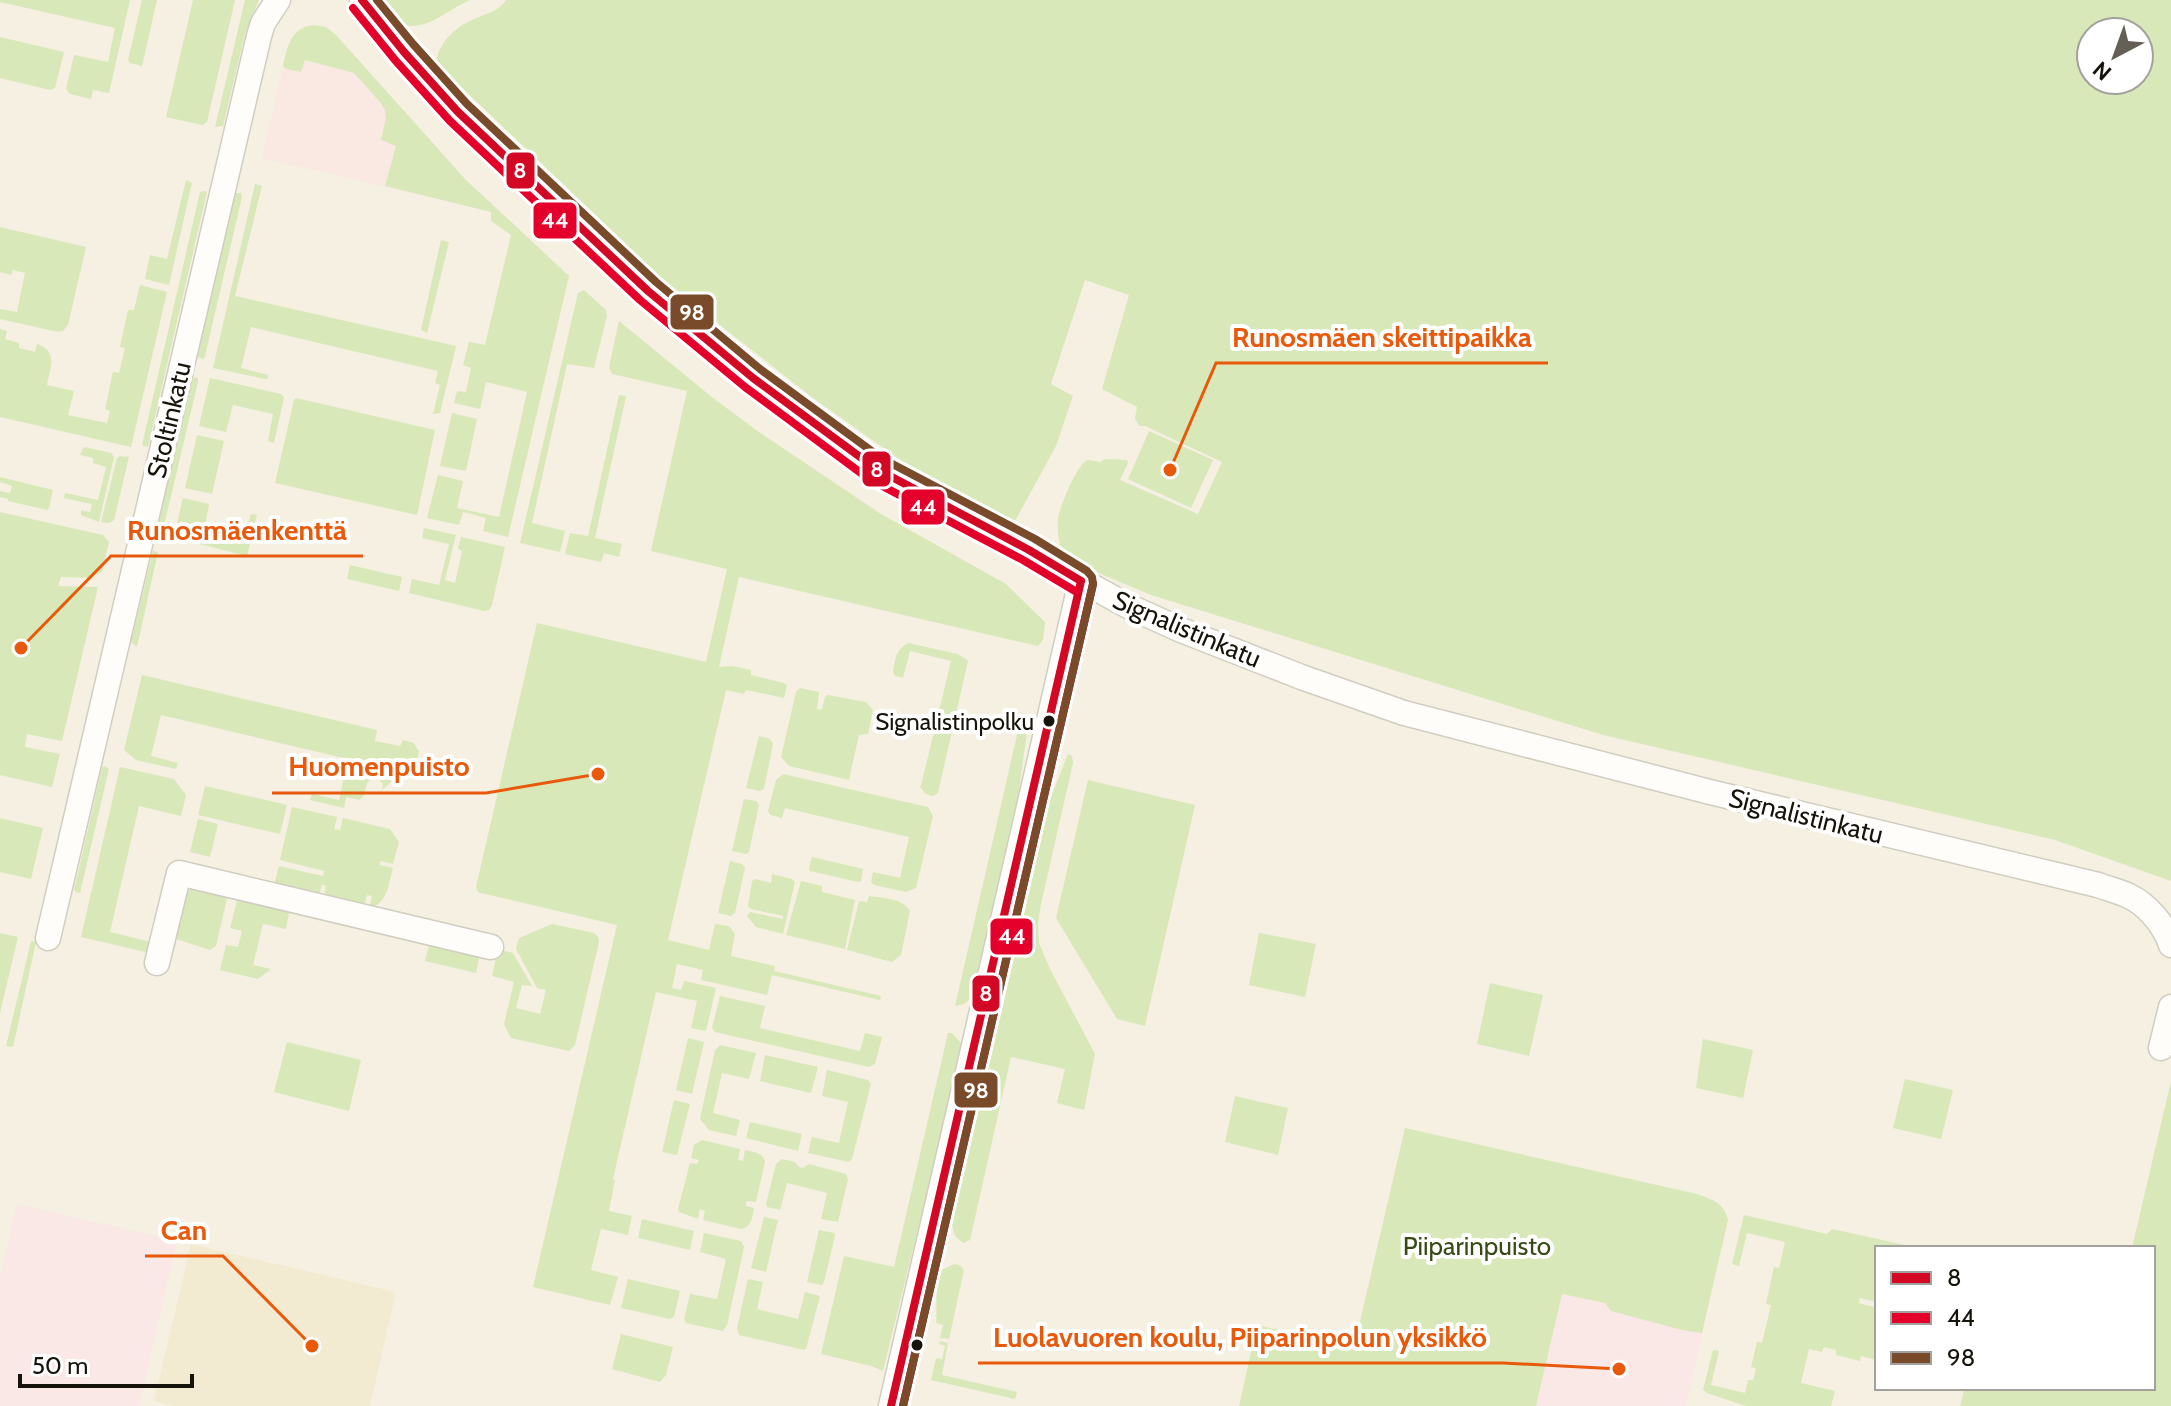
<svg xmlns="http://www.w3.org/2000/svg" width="2171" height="1406" viewBox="0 0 2171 1406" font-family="Cabin,sans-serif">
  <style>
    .built { fill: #f3ead2 }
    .industrial { fill: #fae8e2 }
    .education { fill: #f9e8e5 }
    .green { fill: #d8e8b8; fill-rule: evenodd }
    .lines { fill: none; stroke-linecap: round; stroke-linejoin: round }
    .minor-casing { stroke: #d1cdc1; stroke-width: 27 }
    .minor { stroke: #fefdfa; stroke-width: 24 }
    .bus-1-casing { stroke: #fff; stroke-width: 14 }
    .bus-2-casing { stroke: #fff; stroke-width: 14 }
    .bus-3-casing { stroke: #fff; stroke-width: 14 }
    .bus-1 { stroke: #d20824; stroke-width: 8 }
    .bus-2 { stroke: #e4002b; stroke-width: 8 }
    .bus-3 { stroke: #7a4b2a; stroke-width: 8 }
    .bus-dot { fill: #16130a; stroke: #fff; stroke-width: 3 }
    .labels { text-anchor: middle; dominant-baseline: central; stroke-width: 8; stroke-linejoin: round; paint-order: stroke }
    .bus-label { font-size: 24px; fill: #16130a; stroke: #fff; text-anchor: end }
    .street-label { font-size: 26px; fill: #16130a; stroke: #fff }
    .park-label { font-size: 26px; fill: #374b15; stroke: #fff }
    .leader { fill: none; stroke: #e8590c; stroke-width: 3 }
    .callout-dot { fill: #e8590c; stroke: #fff; stroke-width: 3 }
    .callout-label { font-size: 28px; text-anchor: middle; font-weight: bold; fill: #e8590c; stroke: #fff; stroke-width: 8; stroke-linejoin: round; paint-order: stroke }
    .line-badge { stroke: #fff; stroke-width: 3 }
    .badge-label { font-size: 22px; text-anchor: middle; font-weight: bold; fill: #fff }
  </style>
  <rect width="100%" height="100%" fill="#f5f0e1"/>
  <path class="built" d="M191,1244l205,48 -26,114h-196l-20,-5z"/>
  <path class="industrial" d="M310,25l16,2 10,8 129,144 -22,21 -181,-42 26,-112 6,-12 9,-7z"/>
  <path class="education" d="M17,1204l160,37 -38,165h-139v-130z
    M1562,1294l142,32 -18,80h-150z"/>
  <path class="green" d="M0,0h130l-21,93 -16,-3 -2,9 -21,-5 -4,-5 8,-34 34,7 7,-34 -115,-26z
    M142,0h15l-15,66 -12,-3 -2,-3z
    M193,0h42l-28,122 -5,3 -36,-8z
    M245,0h14l-14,34 -22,92 -8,1z
    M381,0h89c-24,10 -41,31 -69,25z
    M506,0h1665v881l-116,-41 -452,-105 -452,-140 -57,-24 -33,-19c-2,-12 -4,-22 -3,-34 2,-11 19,-55 30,-58 3,0 11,2 13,2l3,-3 23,1 1,3 -8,17 78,34 24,-52 -77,-36h-6l-4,-8 2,-11 -35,-18 27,-94 -44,-15 -34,104 22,12 -17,50 -41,75 -113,-60 -89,-63 -143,-112 -234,-223c3,-23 22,-38 43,-46 11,-5 20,-6 27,-17zM2091,32h48v48h-48z
    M314,25l12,2 10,8 129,144 104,97 -61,261 -25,-6 3,-13 -23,-6 -4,13 -32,-7 11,-43 25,6 -6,27 42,9 28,-125 -41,-10 -6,27 -26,-6 3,-12 9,1 5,-24 -8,-3 6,-23 16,3 26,-110 -20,-14v-9l-106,-26 11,-40 -15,-6 5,-22 -1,-8 -5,-8 -26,-29 -49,-13 -4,12 -15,-3 -3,-3c5,-20 7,-38 31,-41z
    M0,37l64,15 -9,36 -5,2 -50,-12z
    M186,180l6,3 -23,102 -24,-6 5,-24 17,4z
    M255,184l7,2 -27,110 221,50 -16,67 -7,1 7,-29 -5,-2 3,-12 -187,-44 -10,41 27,7v3l-3,1 -52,-11z
    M204,191l3,1 -59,255 -6,-2 58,-253z
    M237,193h4l1,4 -37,159 -2,3 -6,-3 37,-162z
    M0,227l86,20 -18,78 -5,6 -5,1 -58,-13v-10l17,3 8,-39 -12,-3 -2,5 -11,-3z
    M441,240l8,2 -22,91 -6,-3z
    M140,285l27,7 -36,155 -131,-30v-88l7,2 -2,8 14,4v5l16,4 2,-8c22,8 13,23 10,41l27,6 -6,24 39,8 3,-12 -5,-2 8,-37 6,1 6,-25 -5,-1 8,-37h6z
    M584,290l22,20 1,6 -13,52 -27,-4 -35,159 33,8 -5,21 -40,-9 58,-250z
    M619,321l94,77 46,34 122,82 125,70 39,38 -2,18 -5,6 -299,-69 -20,90 13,-1 19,4v5l33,8 3,3 -3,12 -38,-8 -2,4 -18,-4 -58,250 41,10 6,-26 14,2 6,8 -4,22 44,10 -1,5 107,25 -1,4 -108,-25 -5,20 -66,-15 2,-10 -26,-6 -5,24 9,2 3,-9 32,7 -10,43 -15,-3 6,-27 -41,-9 -43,187 2,1 -6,31 23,5 -4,19 -27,-6 -10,41 27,7 -8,28 -77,-18 84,-362 -136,-32 -3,-1 -2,-5 61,-264 169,39 21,-93 -76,-18 36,-160 -75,-17 -3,-7z
    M194,377l4,1v4l-36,152 -5,-4 34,-150z
    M210,378l71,16 3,3 -10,46 -6,-2 5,-27 -40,-9 -7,27 -27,-6z
    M619,395l7,1 -31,142 27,6 -3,13 -15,-4 -3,9 -36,-8 5,-21 18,3z
    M296,398l139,32 -18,85 -142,-32 19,-83z
    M452,413l25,6 -11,52 -26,-5z
    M1149,431l64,29 -22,48 -63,-29z
    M197,435l27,6 -12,53 -27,-6z
    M85,447l26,6 3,4 -15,65 -18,-7v-5l9,2 2,-8 -28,-6 1,-5 33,7 8,-33 -13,-4v-5l-13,-3 3,-7z
    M120,456l9,1 -15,63 -5,3 -8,-1 16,-64z
    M0,477l53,13 -4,18 -2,2 -39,-9v-2l-8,-2v-6l10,2 2,-7 -12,-4z
    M183,498l26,6 -5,27 40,9 7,-26 6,1 -10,41 -71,-18 -1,-6z
    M0,512l103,23 6,7 -7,30 -12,6 -29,-1 -3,9 40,1 -36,154 -35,-7 -2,13 35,7 -8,33 -52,-12z
    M424,528l32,7 -11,45 10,3 7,-31 -4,-4 3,-11 44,10 -13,58 -3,5 -5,1 -75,-18 3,-14 27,6 10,-41 -27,-6z
    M153,551l5,1 -21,95 -6,-5z
    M350,565l52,12 -3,14 -52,-12z
    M908,643l50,11 10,7 -30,132 -5,3 -7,-2 -7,-8h2l30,-125 -41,-10 -7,27 -8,-2 -2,-4c2,-12 3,-23 15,-29z
    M142,675l235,55 -2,11 25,5 3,-6 11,3 5,9 -4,14 -5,3 -10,-2 -3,10 -15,13 1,-6 -4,-4 -6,-2 -6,5 -3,12 -4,5 -14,-3 -2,11 -34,-8 2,-6 27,6 9,-41 -187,-44 -10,41 27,7 -2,6 -40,-9 -12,-10z
    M800,688l19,4 -2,18 5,-1 3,-12 3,-2 38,7 7,8 -5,24 -9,1 -10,45 -60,-14 -8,-9 15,-65z
    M1020,722l8,3 -12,85 -45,188 -7,6 -9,2z
    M759,736l11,3 3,5 -9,45 -4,2 -14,-3z
    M1068,754l4,2 1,7 -32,141 -3,20 1,19 11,26 45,85 -11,56 -27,-7 8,-34 -54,-12 -41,183 -7,3 -8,-7 -4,-14 42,-173 56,-247z
    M105,766l4,3 -29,124 -4,-1 -2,-2 28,-122z
    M120,767l54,12 12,16 -5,21 -42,-10 -29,126 41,10 -1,9 -5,1 -64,-15z
    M783,774l145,33 5,9 -17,72 -10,4 -32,-7 -3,-3 2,-10 27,6 9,-41 -124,-29 -3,10 -12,-3 -2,-4 8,-31z
    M1088,780l107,25 -50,221 -28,-7 -61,-101z
    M205,786l82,19 -7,29 -82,-19z
    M744,799l12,2 3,4 -10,47 -3,2 -14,-3z
    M292,807l45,10 -3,12 6,1 3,-12 47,11 9,13 -6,22 -13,-3v4l13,3c-5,18 -5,34 -24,41l3,-13 -5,-1 -4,15 -40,-9 3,-15 -4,-2 -4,16 -45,-11 6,-23 44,10 1,-5 -44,-11z
    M0,818l43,10 -12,51 -31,-7z
    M198,819l20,5 -8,33 -20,-5z
    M812,857l51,12 -2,12 -3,1 -48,-11 -1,-3z
    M730,861l12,3 3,4 -10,45 -4,3 -13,-3z
    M772,874l20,5 3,3 -12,52 -27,-7 -9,-11 3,-4 33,7v-3l-32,-7 -3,-3 4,-25 4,-2 15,4z
    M801,881l21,5v6l33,8 -10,49 -59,-14z
    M195,886l34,4 -13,56 -6,4 -34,-11 -5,-8 12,-36z
    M239,893l51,14 -4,22 -23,-5 -10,41 18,4 -13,10 -38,-9 6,-25 12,2 4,-16 -12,-3z
    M869,896c14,2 33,2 41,15l-9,44 -9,7 -45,-12 12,-49 8,1z
    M552,924l42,9 4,4 1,5 -24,103 -6,6 -58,-13 -7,-14 10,-42 -22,-6 6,-27 15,4 19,33 -10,-1 -6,23 24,6 6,-24 -9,-2 -21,-39 3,-11z
    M0,933l18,4 -18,76z
    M1259,933l57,11 -11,53 -56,-12z
    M431,938l50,12 -5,23 -51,-12z
    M31,941l5,1 -23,105 -7,-1z
    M1490,983l53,12 -14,61 -52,-12z
    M720,996l45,10 -5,22 100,23 5,-18 17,4 -7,27 -6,3 -154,-35 -3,-4z
    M948,1033h4l8,9 2,7 -79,322 -12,-5 -50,-12 23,-98 50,11z
    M688,1038l16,4 -12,52 -16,-4z
    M1703,1039l50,11 -10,48 -47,-10z
    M287,1042l74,18 -12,51 -75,-19z
    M720,1045l36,8 -7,26 -27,-6 -9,40 27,7 -4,16 -27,-6 -9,-11 15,-69z
    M765,1055l53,12 -7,26 -51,-12z
    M827,1070l41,10 3,4 -19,75 -3,3 -41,-9 4,-16 27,6 9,-41 -26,-6z
    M1905,1079l48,11 -12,49 -48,-11z
    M2171,1081v325h-211l4,-16 4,1 1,-3h184v-140h-21z
    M1235,1096l53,12 -10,47 -53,-13z
    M674,1100l16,4 -13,51 -15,-3z
    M750,1122l52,12 -4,17 -52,-13z
    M1405,1128l292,66c15,6 27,8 31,26l-26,113 -20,-3 -71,-19 -6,-8 -43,-9 -26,112h-297l18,-81 97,22z
    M702,1140l38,9 -2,11 5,1 2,-11c8,2 18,2 20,12l-9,40 -10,-1v5l8,2c-2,9 -2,19 -13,21l-38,-9 2,-9 -5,-2 -2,10 -19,-7 -1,-3 12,-46 7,1 2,-4 -8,-2 3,-13z
    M782,1159l13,3 4,5 4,1 6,-4 37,10 2,5 -10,43 -17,-3 6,-26 -40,-10 -7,27 -13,-3 -1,-3 10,-40z
    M1744,1215l83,19 5,-5 87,19h-42v54l-17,-4 -1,5 18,5v52l-16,-4 -1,5 -24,-6v-5l-12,-3 -2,5 -13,-3 -8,34 34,8 -4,15h-85l-39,-13 -4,-3 10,-40 6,1 -8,34 34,8 3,-13h5l3,-12 -5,-1 6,-25 5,1 9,-38 -5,-1 8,-37 5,1 6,-26 -38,-9 -8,33 -7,-2z
    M764,1217l14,3 -12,52 -15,-4z
    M642,1219l52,12 -4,19 -52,-12z
    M819,1230l15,3 1,3 -11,46 -2,3 -15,-3z
    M704,1233l37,8 3,6 -17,78 -4,6 -37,-8 -2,-4 6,-25 27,5 9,-40 -26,-7z
    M954,1264l6,1 4,5 -15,69 -9,-1 3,-13 -7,-2c2,-14 -3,-42 6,-53 3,-2 9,-4 12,-6z
    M628,1279l52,12 -6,26 -4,2 -49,-11z
    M748,1279l15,3 -6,27 41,10 7,-27 15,4 -14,53 -2,1 -65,-15 -2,-7z
    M621,1334l52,13 -7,28 -6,7 -48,-13z
    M940,1341l8,2 -6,32 75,17 -2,7 -84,-19 5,-22 6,1 3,-13 -6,-2z"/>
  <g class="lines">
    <defs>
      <path id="minor" d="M362,0l42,52 54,60 190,179 105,87 122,90 253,138 53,24 123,48 100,35 306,79 388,93c10,4 21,6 31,11 19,9 36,30 42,49
        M48,938l211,-902 4,-13 15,-23
        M157,963l22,-90 312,74
        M2161,1048l10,-41
        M891,1406l190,-825"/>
    </defs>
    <use href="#minor" class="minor-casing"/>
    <use href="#minor" class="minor"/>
    <defs>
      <path id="bus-1" d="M362,0l42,52 54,60 190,179 105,87 122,90 154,82 52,31
        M891,1406l190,-825"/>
      <path id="bus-2" d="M353,8l42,52 55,61 190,179 105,87 124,92 154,81 52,31
        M903,1406l190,-822"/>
      <path id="bus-3" d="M377,0l36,44 54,60 189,178 104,87 121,89 154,81 52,32 5,6 1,7 -190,822"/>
    </defs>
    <use href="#bus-1" class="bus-1-casing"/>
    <use href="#bus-2" class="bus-2-casing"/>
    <use href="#bus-3" class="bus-3-casing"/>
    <use href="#bus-1" class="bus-1"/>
    <use href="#bus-2" class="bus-2"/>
    <use href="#bus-3" class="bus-3"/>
  </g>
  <g class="bus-dot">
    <circle cx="1049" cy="721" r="7"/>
    <circle cx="917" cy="1345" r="7"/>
  </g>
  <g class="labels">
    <g class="bus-label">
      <text x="1034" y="721">Signalistinpolku</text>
    </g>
    <g class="street-label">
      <text transform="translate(169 420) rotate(-77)">Stoltinkatu</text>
      <text transform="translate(1187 629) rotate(23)">Signalistinkatu</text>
      <text transform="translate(1806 816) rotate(14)">Signalistinkatu</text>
    </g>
    <g class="park-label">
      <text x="1477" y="1246">Piiparinpuisto</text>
    </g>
  </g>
  <path class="leader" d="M1170 470L1216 363H1548M21 648L111 556H363M598 774L486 793H272M312 1346L223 1256H145M1619 1369L1503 1363H978"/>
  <g class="callout-dot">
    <circle cx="1170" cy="470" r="8"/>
    <circle cx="21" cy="648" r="8"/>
    <circle cx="598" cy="774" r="8"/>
    <circle cx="312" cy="1346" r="8"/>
    <circle cx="1619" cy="1369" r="8"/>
  </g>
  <g class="callout-label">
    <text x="1382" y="347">Runosmäen skeittipaikka</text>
    <text x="237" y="540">Runosmäenkenttä</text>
    <text x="379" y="776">Huomenpuisto</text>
    <text x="184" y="1240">Can</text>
    <text x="1240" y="1347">Luolavuoren koulu, Piiparinpolun yksikkö</text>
  </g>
  <g class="line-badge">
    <rect x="505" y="151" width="31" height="39" rx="8" fill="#d20824"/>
    <rect x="532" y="201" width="46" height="39" rx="8" fill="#e4002b"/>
    <rect x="669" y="293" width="46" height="38" rx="8" fill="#7a4b2a"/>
    <rect x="861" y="450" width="31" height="38" rx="8" fill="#d20824"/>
    <rect x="900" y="488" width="46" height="38" rx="8" fill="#e4002b"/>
    <rect x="989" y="917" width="45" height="39" rx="8" fill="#e4002b"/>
    <rect x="971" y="974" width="30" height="39" rx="8" fill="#d20824"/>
    <rect x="953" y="1071" width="46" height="38" rx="8" fill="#7a4b2a"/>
  </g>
  <g class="badge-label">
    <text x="520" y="178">8</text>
    <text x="555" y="228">44</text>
    <text x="692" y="320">98</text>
    <text x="877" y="477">8</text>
    <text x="923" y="515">44</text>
    <text x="1012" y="944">44</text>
    <text x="986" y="1001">8</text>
    <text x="976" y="1098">98</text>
  </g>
  <rect x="1875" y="1246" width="280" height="144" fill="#ffffff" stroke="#a2a19d" stroke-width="2"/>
  <rect x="1891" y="1272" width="40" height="12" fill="#d20824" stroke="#a2a19d" stroke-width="2"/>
  <text x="1947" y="1286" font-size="24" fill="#16130a">8</text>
  <rect x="1891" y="1312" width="40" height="12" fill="#e4002b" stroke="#a2a19d" stroke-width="2"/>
  <text x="1947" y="1326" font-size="24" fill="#16130a">44</text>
  <rect x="1891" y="1352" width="40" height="12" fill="#7a4b2a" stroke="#a2a19d" stroke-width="2"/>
  <text x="1947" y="1366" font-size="24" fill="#16130a">98</text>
  <g transform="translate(2115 56) rotate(221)"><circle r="38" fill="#ffffff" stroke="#a2a19d" stroke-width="2"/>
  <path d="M0-6L14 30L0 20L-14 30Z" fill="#646055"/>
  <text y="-12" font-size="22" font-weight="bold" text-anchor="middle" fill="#16130a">N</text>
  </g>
  <path d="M20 1374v12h172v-12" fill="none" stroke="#16130a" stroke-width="4"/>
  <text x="32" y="1374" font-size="24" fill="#16130a" stroke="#ffffff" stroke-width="6" paint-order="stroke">50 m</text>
</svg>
